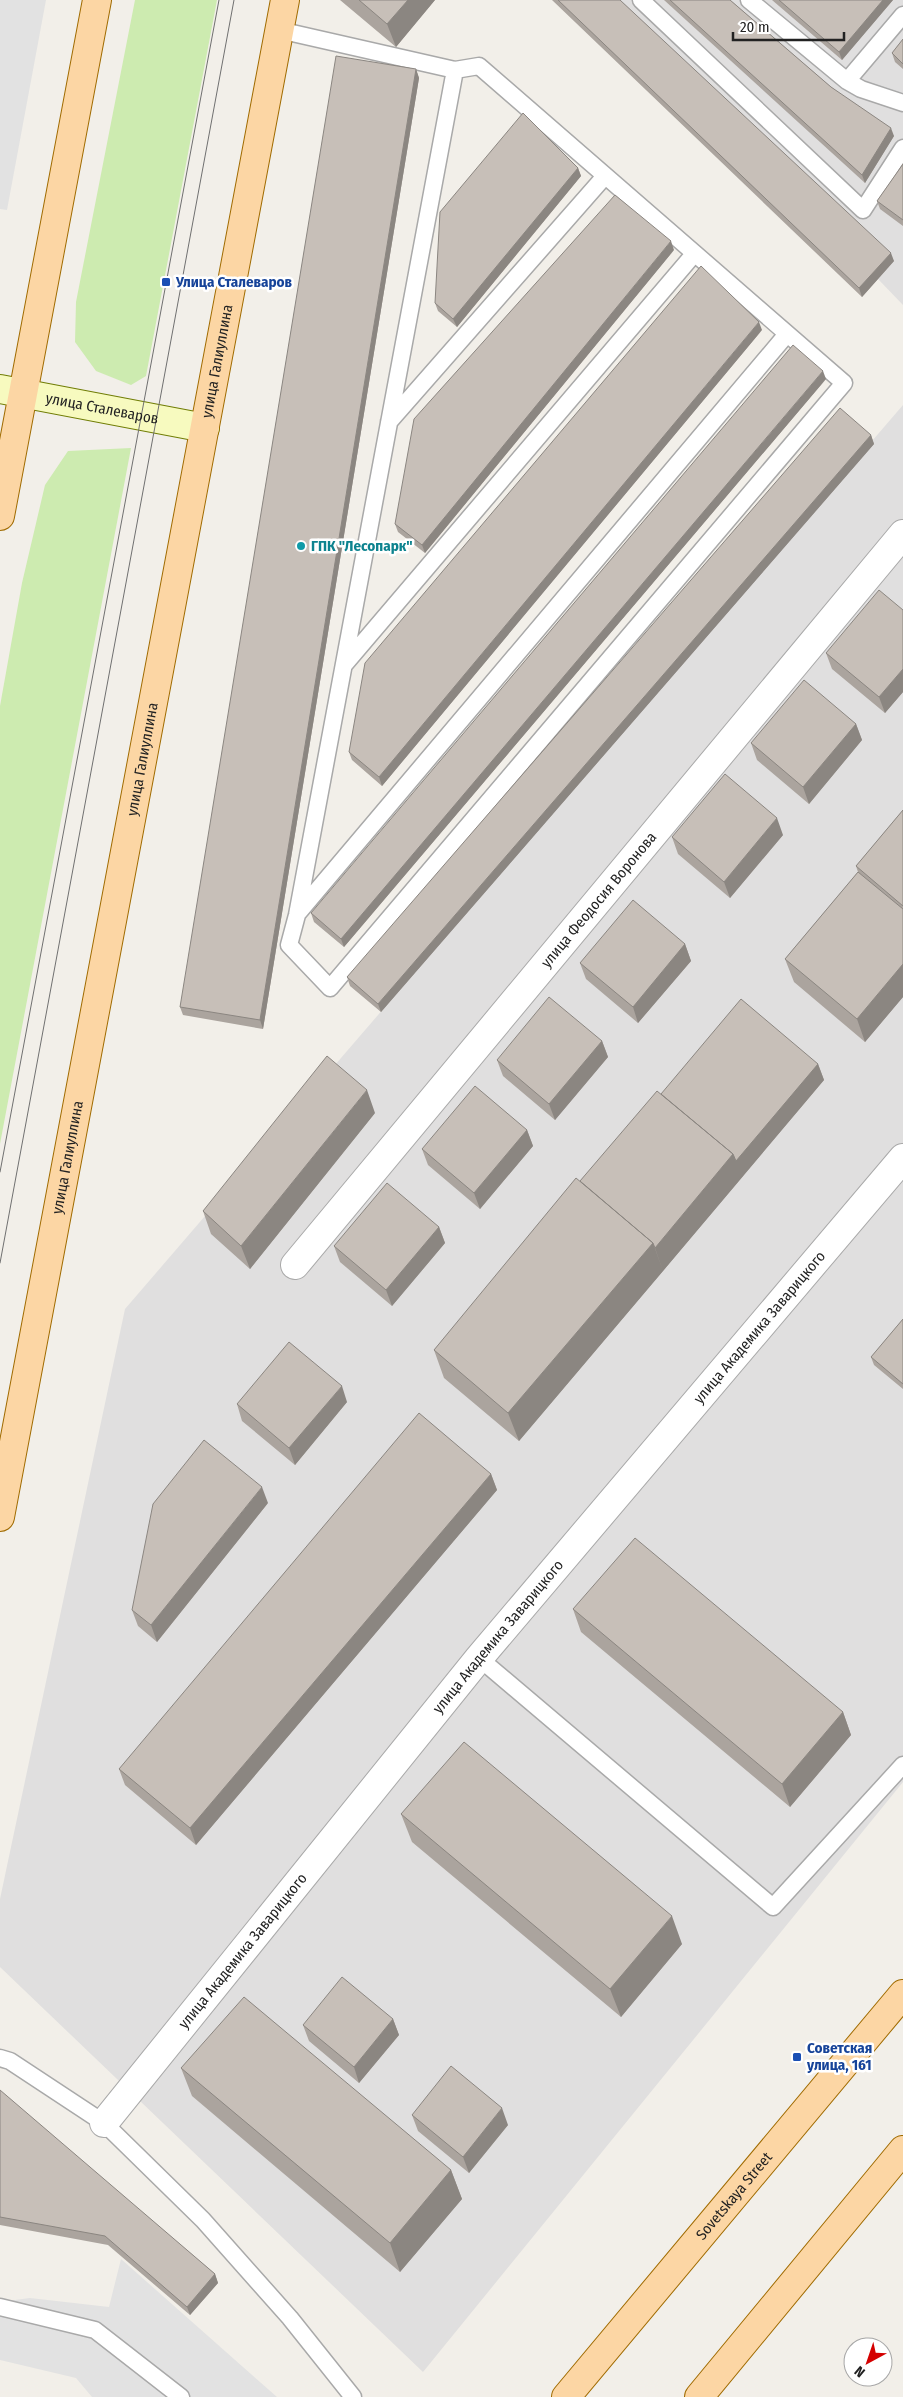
<svg xmlns="http://www.w3.org/2000/svg" width="903" height="2397" viewBox="0 0 903 2397" font-family="'Fira Sans Condensed',sans-serif">
  <style>
    .residential { fill: #e0dfdf }
    .grass { fill: #cdebb0 }
    .parking { fill: #e2e2e2 }
    .lines { fill: none; stroke-linecap: round; stroke-linejoin: round }
    .service-casing { stroke: #a9a9a9; stroke-width: 19 }
    .minor-casing { stroke: #a9a9a9; stroke-width: 30 }
    .secondary-casing { stroke: #707d05; stroke-width: 30 }
    .primary-casing { stroke: #a06b00; stroke-width: 30 }
    .service { stroke: #fff; stroke-width: 16 }
    .minor { stroke: #fff; stroke-width: 28 }
    .secondary { stroke: #f7fabf; stroke-width: 28 }
    .primary { stroke: #fcd6a4; stroke-width: 28 }
    .tram { stroke: #707070; stroke-width: 1 }
    .wall { fill: #aba49e }
    .shaded-wall { fill: #8b8681 }
    .building { fill: #c7bfb8; stroke: #8b8681 }
    .transit-dot { fill: #1a4fb4; stroke: #fff; stroke-width: 2 }
    .culture-dot { fill: #0f9aa8; stroke: #fff; stroke-width: 2 }
    .labels { text-anchor: middle; dominant-baseline: central; stroke-width: 5; stroke-linejoin: round; paint-order: stroke }
    .transit-label { font-size: 15px; font-weight: bold; fill: #164399; stroke: #fff; text-anchor: start }
    .street-label { font-size: 15px; fill: #222; stroke: #fff }
    .culture-label { font-size: 15px; font-weight: bold; fill: #0d838f; stroke: #fff; text-anchor: start }
  </style>
  <rect width="100%" height="100%" fill="#f2efe9"/>
  <path class="residential" d="M610,0h293v305z
    M903,405v1377l-480,590 -423,-405v-68l125,-590z"/>
  <path class="grass" d="M135,0h82l-71,376 -15,9 -35,-14 -21,-29 1,-40z
    M131,448l-131,696v-438l22,-123 23,-98 23,-34z"/>
  <path class="parking" d="M0,0h46l-39,210 -7,-1z
    M121,2259l156,138h-185l-16,-19 -76,-18v-58l30,-4 79,9z"/>
  <g class="lines">
    <defs>
      <path id="service" d="M641,0l222,210 40,-62
        M749,0l98,81 14,8 42,14
        M279,30l176,40 24,-4 365,317 -514,605 -41,-43 8,-30 158,-845
        M847,81l56,-66
        M389,422l216,-246
        M344,665l350,-411
        M298,913l489,-579
        M479,1658l294,249 130,-142
        M0,2058l10,3 94,62 99,97 87,98 63,79
        M0,2307l95,23 86,67"/>
      <g id="minor">
        <path id="s1" d="M295,1265l608,-731"/>
        <path id="s2" d="M104,2123l375,-465 424,-500"/>
      </g>
      <g id="secondary">
        <path id="s3" d="M0,389l205,39"/>
      </g>
      <g id="primary">
        <path d="M0,516l97,-516"/>
        <path id="s4" d="M0,1517l285,-1517"/>
        <path id="s5" d="M566,2397l337,-403"/>
        <path d="M699,2397l204,-247"/>
      </g>
    </defs>
    <use href="#service" class="service-casing"/>
    <use href="#minor" class="minor-casing"/>
    <use href="#secondary" class="secondary-casing"/>
    <use href="#primary" class="primary-casing"/>
    <use href="#service" class="service"/>
    <use href="#minor" class="minor"/>
    <use href="#secondary" class="secondary"/>
    <use href="#primary" class="primary"/>
    <path class="tram" d="M0,1172l219,-1172
      M0,1263l234,-1263"/>
  </g>
  <path class="wall" d="M340,0h95l-39,47z
    M552,0h68l274,261 -32,36z
    M664,0h66l101,87 63,49 -29,47z
    M772,0h121l-51,60z
    M903,39v30l-8,-7 -3,-9z
    M416,69l3,9 -156,951 -80,-14 -3,-8z
    M903,164v62l-23,-17 -3,-8z
    M578,168l3,8 -124,151 -19,-16 -3,-8z
    M674,250l-249,303 -27,-21 -3,-8z
    M762,330l-380,456 -30,-26 -3,-8z
    M826,379l-482,568 -30,-25 -3,-9z
    M871,435l3,9 -493,568 -31,-26 -3,-9z
    M903,610v82l-18,21 -53,-44 -6,-16z
    M856,724l6,16 -53,64 -52,-44 -6,-17z
    M903,810v187l-38,45 -71,-60 -9,-23 73,-87 -2,-6z
    M783,835l-53,63 -52,-44 -6,-17z
    M685,944l6,17 -53,62 -52,-44 -6,-16z
    M602,1041l6,16 -53,63 -52,-44 -6,-16z
    M818,1064l6,16 -161,191 -144,170 -75,-63 -10,-28 146,-169 81,-87z
    M375,1113l-125,156 -39,-35 -8,-23z
    M527,1130l6,16 -53,63 -52,-44 -6,-16z
    M439,1227l6,16 -53,63 -52,-44 -6,-16z
    M903,1319v70l-29,-24 -3,-8z
    M347,1402l-52,63 -53,-44 -5,-17z
    M491,1474l6,16 -301,355 -71,-60 -6,-16z
    M268,1503l-111,139 -19,-16 -6,-16z
    M573,1609l270,103 8,23 -61,72 -209,-175z
    M401,1814l281,130 -61,73 -209,-175z
    M393,2019l6,16 -40,48 -50,-42 -6,-16z
    M181,2068l270,102 11,29 -62,73 -208,-176z
    M0,2092l215,182 3,9 -28,32 -82,-70 -108,-20z
    M412,2115l96,10 -39,48 -51,-42z"/>
  <path class="shaded-wall" d="M408,0h27l-39,47 -9,-23z
    M883,0h10l-51,60 -3,-8z
    M416,69l3,9 -156,951 -3,-9z
    M891,128l3,8 -29,47 -3,-8z
    M578,168l3,8 -124,151 -4,-8z
    M671,241l3,9 -249,303 -3,-8z
    M891,253l3,8 -32,36 -3,-9z
    M759,322l3,8 -380,456 -3,-9z
    M823,371l3,8 -482,568 -3,-8z
    M871,435l3,9 -493,568 -3,-8z
    M903,669v23l-18,21 -6,-16z
    M856,724l6,16 -53,64 -6,-17z
    M777,818l6,17 -53,63 -6,-16z
    M685,944l6,17 -53,62 -5,-16z
    M903,964v33l-38,45 -8,-23z
    M602,1041l6,16 -53,63 -6,-16z
    M818,1064l6,16 -161,191 -8,-23 78,-94z
    M367,1090l8,23 -125,156 -9,-23z
    M527,1130l6,16 -53,63 -6,-16z
    M439,1227l6,16 -53,63 -6,-16z
    M653,1243l10,28 -144,170 -11,-28z
    M342,1386l5,16 -52,63 -6,-17z
    M491,1474l6,16 -301,355 -6,-17z
    M262,1487l6,16 -111,139 -6,-17z
    M843,1712l8,23 -61,72 -8,-23z
    M672,1916l10,28 -61,73 -11,-28z
    M393,2019l6,16 -40,48 -5,-16z
    M502,2108l6,17 -39,48 -6,-16z
    M451,2170l11,29 -62,73 -10,-29z
    M215,2274l3,9 -28,32 -3,-8z"/>
  <path class="building" d="M359,0h49l-21,24z
    M558,0h62l271,253 -32,35z
    M670,0h60l101,87 60,41 -29,47z
    M779,0h104l-44,52z
    M903,39v25l-11,-11z
    M336,56l80,13 -156,951 -80,-13z
    M523,113l55,55 -125,151 -18,-16 5,-91z
    M903,164v56l-26,-19z
    M615,195l56,46 -249,304 -27,-21 19,-105z
    M701,266l58,56 -380,455 -30,-25 16,-89z
    M793,345l30,26 -482,568 -30,-26z
    M840,408l31,27 -493,569 -31,-27z
    M879,590l24,20v59l-24,28 -53,-44z
    M804,680l52,44 -53,63 -52,-44z
    M725,774l52,44 -53,64 -52,-45z
    M903,810v96l-47,-40z
    M858,872l45,37v55l-46,55 -72,-60z
    M633,900l52,44 -52,63 -53,-44z
    M549,997l53,44 -53,63 -52,-44z
    M741,999l77,65 -82,97 -3,-7 -72,-60z
    M327,1056l40,34 -126,156 -38,-35z
    M475,1086l52,44 -53,63 -52,-44z
    M657,1091l76,63 -78,94 -2,-5 -73,-62z
    M576,1178l77,65 -145,170 -74,-63z
    M387,1183l52,44 -53,63 -52,-44z
    M903,1319v65l-32,-27z
    M289,1342l53,44 -53,62 -52,-44z
    M419,1413l72,61 -301,354 -71,-59z
    M204,1440l58,47 -111,138 -19,-15 21,-106z
    M635,1538l208,174 -61,72 -209,-175z
    M464,1742l208,174 -62,73 -209,-175z
    M342,1977l51,42 -39,48 -51,-42z
    M244,1997l207,173 -61,73 -209,-175z
    M451,2066l51,42 -39,49 -51,-42z
    M0,2090l215,184 -28,33 -82,-71 -105,-19z"/>
  <g class="transit-dot">
    <rect x="161" y="277" width="10" height="10" rx="2.5"/>
    <rect x="792" y="2052" width="10" height="10" rx="2.5"/>
  </g>
  <circle class="culture-dot" cx="301" cy="546" r="5"/>
  <g class="labels">
    <g class="transit-label">
      <text x="176" y="282">Улица Сталеваров</text>
      <text x="807" y="2048">Советская<tspan x="807" dy="17">улица, 161</tspan></text>
    </g>
    <g class="street-label">
      <text stroke="none"><textPath href="#s4" startOffset="1176">улица Галиуллина</textPath></text>
      <text stroke="none"><textPath href="#s3" startOffset="104">улица Сталеваров</textPath></text>
      <text stroke="none"><textPath href="#s4" startOffset="771">улица Галиуллина</textPath></text>
      <text stroke="none"><textPath href="#s1" startOffset="475">улица Феодосия Воронова</textPath></text>
      <text stroke="none"><textPath href="#s4" startOffset="366">улица Галиуллина</textPath></text>
      <text stroke="none"><textPath href="#s2" startOffset="1031">улица Академика Заварицкого</textPath></text>
      <text stroke="none"><textPath href="#s2" startOffset="626">улица Академика Заварицкого</textPath></text>
      <text stroke="none"><textPath href="#s2" startOffset="221">улица Академика Заварицкого</textPath></text>
      <text stroke="none"><textPath href="#s5" startOffset="262">Sovetskaya Street</textPath></text>
    </g>
    <g class="culture-label">
      <text x="311" y="546">ГПК "Лесопарк"</text>
    </g>
  </g>
  <g transform="translate(868 2362) rotate(220)"><circle r="24" fill="#ffffff" stroke="#a7a7a7"/>
  <path d="M0-4L9 19L0 12L-9 19Z" fill="#d40000"/>
  <text y="-8" font-size="14" font-weight="bold" text-anchor="middle" fill="#222222">N</text>
  </g>
  <path d="M733 32v8h111v-8" fill="none" stroke="#222222" stroke-width="2.5"/>
  <text x="740" y="32" font-size="15" fill="#222222" stroke="#ffffff" stroke-width="4" paint-order="stroke">20 m</text>
</svg>
